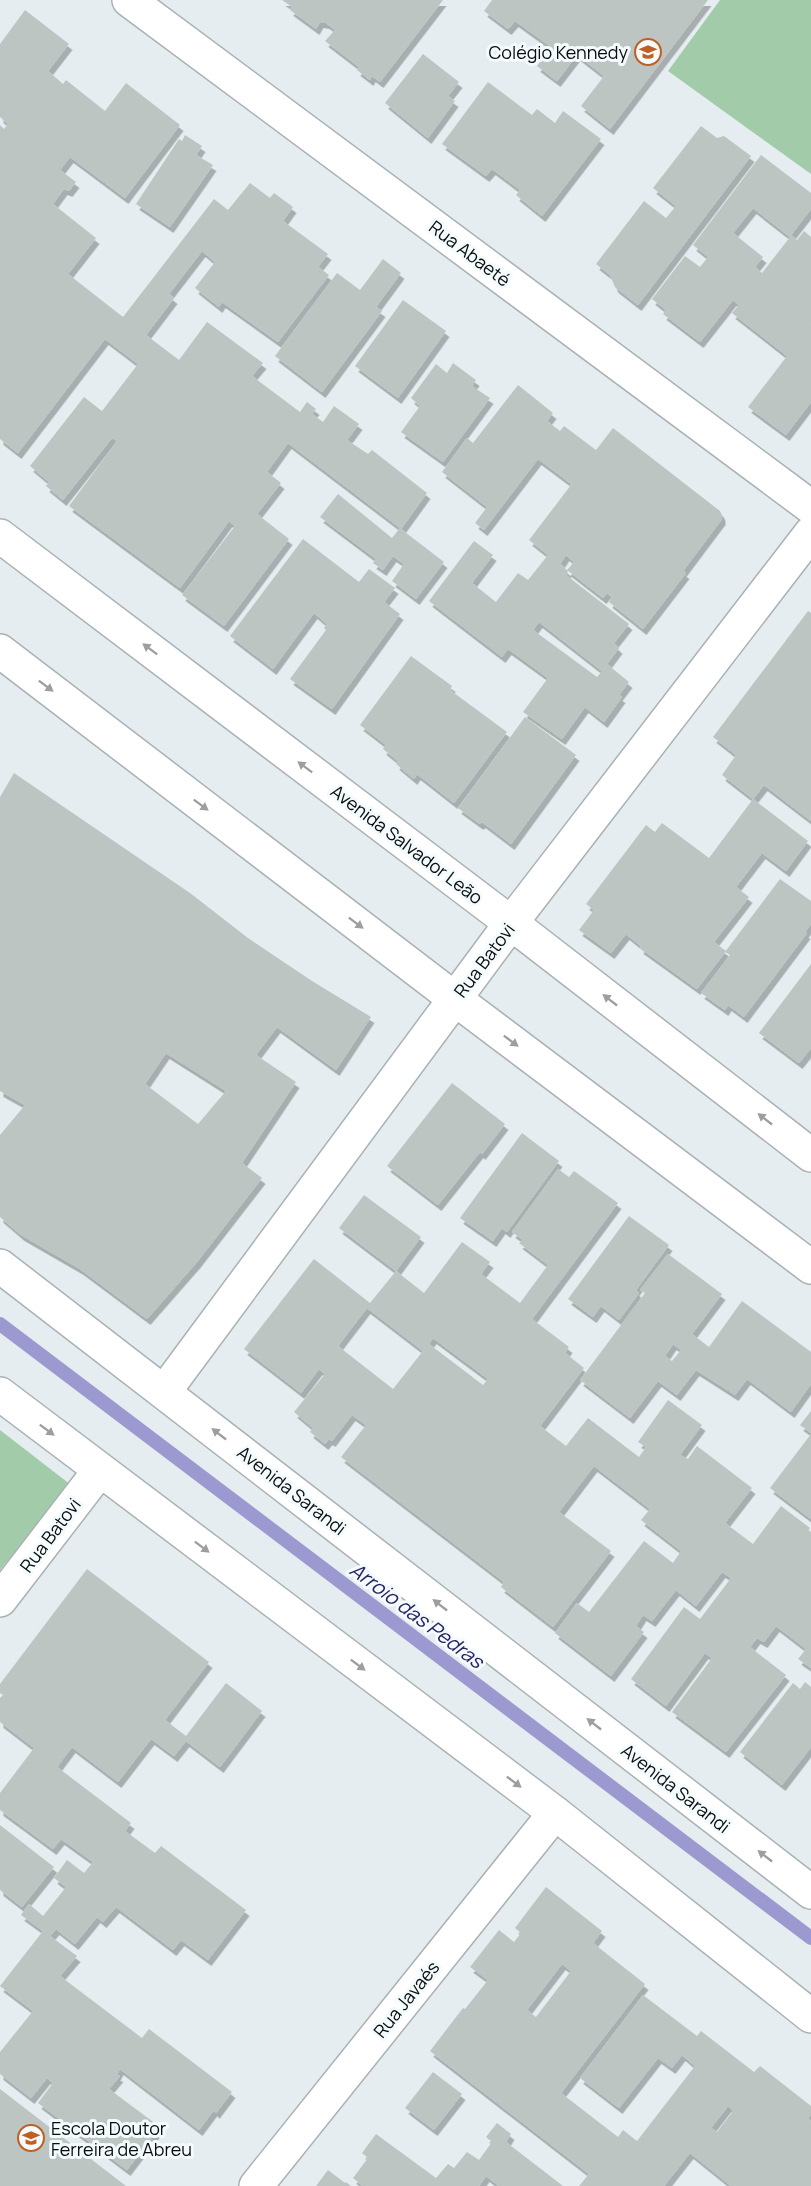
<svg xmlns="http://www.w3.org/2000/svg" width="811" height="2186" viewBox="0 0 811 2186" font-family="Manrope,sans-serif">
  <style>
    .green { fill: #a2cca9 }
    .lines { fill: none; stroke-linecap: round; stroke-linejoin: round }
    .stream { stroke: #9b99cf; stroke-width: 14 }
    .building { fill: #bdc5c3; fill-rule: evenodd; filter: url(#shadow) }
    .street-casing { stroke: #aab1b4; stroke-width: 36 }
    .secondary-casing { stroke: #aab1b4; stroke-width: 36 }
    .street { stroke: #fff; stroke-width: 33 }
    .secondary { stroke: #fff; stroke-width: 33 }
    .oneway { fill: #9d9e9e }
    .labels { text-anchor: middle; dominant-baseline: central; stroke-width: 6; stroke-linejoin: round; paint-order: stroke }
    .poi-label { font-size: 18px; fill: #0a0c0d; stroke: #f3fbfd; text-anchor: end }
    .street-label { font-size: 18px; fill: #0a0c0d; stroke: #f3fbfd }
    .water-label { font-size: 20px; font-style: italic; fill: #2c2161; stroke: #f3fbfd }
  </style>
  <defs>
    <filter id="shadow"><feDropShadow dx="3.5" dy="6" stdDeviation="0" flood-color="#0004"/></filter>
  </defs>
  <rect width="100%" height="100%" fill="#e5edf0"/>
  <path class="green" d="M720,0h91v174l-143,-103z
    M0,1430l71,55 -71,85z"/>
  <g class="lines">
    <path class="stream" d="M0,1324l811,614"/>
  </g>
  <path class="building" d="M282,0h161l-63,82 -8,-6 -2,4 -13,-10 2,-3 -34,-26 10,-11 -9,-7 -6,-1 -4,7 -26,-19 2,-3z
    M492,0h216l-98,129 -29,-23 23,-30 -27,-21 -20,26 -20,-15 14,-19 -36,-26 -7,8 -24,-18z
    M25,10l44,34 -21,27 15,13 3,-4 39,31 21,-28 54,42 -55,73 -55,-41 -10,13 16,12 -7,9 -5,-2 -11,15 43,34 -28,36 55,43 91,-118 14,11 22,-27 20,15 4,-5 19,14 -10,14 45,33 -10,13 11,8 -51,67 -56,-40 -3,5 -24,-19 20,-26 -13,-11 -33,43 5,4 -28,37 33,25 28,-38 56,41 -11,13 48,36 7,-10 9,7 -4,5 11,8 11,-16 25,18 -12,16 21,14 4,-4 55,43 -26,36 43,33 -28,37 -24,-18 12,-17 -11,-8 -10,14 -10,-7 3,-4 -56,-42 18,-23 54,44 8,-10 -112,-85 -21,29 14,11 -24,31 32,25 -65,87 -42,-31 53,-69 -6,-5 -49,67 -111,-82 48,-65 -5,-3 -49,62 -17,-14 3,-4 -19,-16 54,-69 18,14 36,-47 -33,-25 -87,114 -18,-14v-314l4,4 4,-5 -8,-7v-73z
    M423,54l36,28 -11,14 7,5 -27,37 -43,-35z
    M488,82l44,33 5,-6 18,14 8,-12 38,28 -59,77 -26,-21 4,-5 -28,-21 -6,7 -44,-32z
    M701,126l16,12 7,-2 27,20 -113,149 -23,-18 -5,-12 -14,-11 48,-63 22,17 10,-12 -23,-18z
    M185,135l17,11 -6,9 17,10 -43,62 -34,-23 43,-65 3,2z
    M761,155l50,38v16l-20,26 6,5 7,-9 7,6v86l-5,7 5,-6v78l-25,33 -38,-28 39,-51 -55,-43 7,-8 -6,-5 -33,42 -37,-28 3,-4 -14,-11 33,-43 15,11 8,-10 -15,-12zM753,208l37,29 -28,36 -7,-6 8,-10 -30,-24z
    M383,259l18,14 -25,34 6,4 -60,81 -47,-36 62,-83 23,17z
    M403,300l43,31 -48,67 -43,-32z
    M453,363l23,17 -4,6 18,12 -47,64 -42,-30 19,-26 -9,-8 25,-34 11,9z
    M518,385l35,28 -6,8 13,10 4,-5 32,24 17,-22 107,83 2,4v4l-39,52 3,2 -43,56 -34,-27 3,-5 -5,-4 -4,5 -36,-28 7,-8 -8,-7 -6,9 8,7 -2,4 63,49 -15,19 5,5 -12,16 22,18 -10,13 3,2 -18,25 -19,-15 -23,32 -39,-27 25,-34 -40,-29 -6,8 -73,-56 45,-60 19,14 -21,28 24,19 22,-29 10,7 20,-25 -19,-15 42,-55 -1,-2 -32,-24 -54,71 -9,-7 12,-16 -45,-35 25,-34 6,5zM539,622l63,49 -5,6 -64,-47z
    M303,539l56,43 10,-13 26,19 -11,14 16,12 -68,95 -42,-30 36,-49 -2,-2 3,-4 -13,-11 -41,56 -43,-33z
    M808,611l3,2v208l-47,-36 -11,14 -31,-24 14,-20 -23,-18z
    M411,656l41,30 -2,4 57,42 -53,71 -37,-29 -3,5 -18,-15 2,-3 -15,-12 3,-4 -26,-20z
    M525,717l51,38 -65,89 -29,-22 -2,2 -22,-16z
    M14,773l176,120 58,45 64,43 59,36 -35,53 -59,-43 -21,28 40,27 -54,81 20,15 -65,84 -50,57 -67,-50 -59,-34 -21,-18v-82l25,-30 -25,-14v-294zM166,1053l60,38 -28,33 -53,-40z
    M753,799l55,42 -22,30 -24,-18 -26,34 13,10 -35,45 12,9 -29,38 -57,-41 1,-2 -15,-12 -15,19 -32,-23 15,-20 -8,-6 60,-79 9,7 7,-9 47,35z
    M780,879l31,22v23l-6,8 2,1 -63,84 -16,-12 -3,5 -24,-17 29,-38 -5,-3z
    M811,964v84l-12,15 -40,-30z
    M452,1083l53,41 -23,30 -2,-2 -42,53 -51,-39z
    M522,1133l37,28 -52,71 -5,-4 -9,13 -33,-23z
    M558,1169l11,8 5,-6 44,32 -86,116 37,28 -4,6 19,15 -44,58 26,20 22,-28 51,39 7,-10 -8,-5 30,-42 34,25 -22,30 8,4 9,-13 55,42 -27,35 28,21 28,-38 29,22 -2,3 3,2v135l-13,-9 8,-10 -30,-23 -12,16 -7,-4 -7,9 36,28 -60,77 -54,-40 40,-54 -7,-5 -39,53 -35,-27 53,-72 16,12 31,-41 -9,-6 -26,34 -20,-16 -24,31 -9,-6 -7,11 8,6 -33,44 -56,-43 22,-30 12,9 55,-71 29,22 8,-12 -40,-31 9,-11 -56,-43 -35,46 52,39 -58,76 -52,-40 3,-5 -163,-125 25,-32 -14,-10 -20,26 -3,-2 -4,5 -15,-12 3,-4 -19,-16 31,-38 -6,-5 -18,24 -57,-44 70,-90 56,44 26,-32 28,22 38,-51 28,20 -9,12 39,29 28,-38 -29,-22 4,-3 -11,-8zM367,1308l56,43 -30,38 -55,-43zM433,1338l55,41 -5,6 -54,-41z
    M364,1195l57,42 -25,34 -57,-43z
    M629,1216l40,29 -33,45 3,3 -20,27 -18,-14 -8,11 -25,-18z
    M668,1254l54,40 -30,40 17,13 33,-46 69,51v32l-20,28 -44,-33 -12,16 -39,-25 -19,25 -19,-14 -28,37 -50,-38 65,-87 -5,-3zM673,1344l8,6 -9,11 -7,-5z
    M811,1411v22l-11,-8z
    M811,1434v85l-41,-31z
    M87,1569l122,93 -44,58 21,16 40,-53 36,28 -42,56 -34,-26 -12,15 -23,-17 -33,43 -46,-35 -15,20 74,56 -6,8 30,22 6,-7 85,64 -38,50 -27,-20 -8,10 -57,-43 -13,15 -6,-5 -22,27 -19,-15 -6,7 27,20 -17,20 82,62 7,-9 83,63 -16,21 -2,-3 -15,20 -79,-61 -3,6 3,1 -11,13 51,38 -33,43 -89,-67 15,-20 -6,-5 -16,20 -31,-24v-22l33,-41 -33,-25 43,-55 -22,-16 8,-11 14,12 23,-29 -12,-9 13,-18 17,13 9,-11 -32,-23 -8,10 -53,-39v-17l34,-45 -34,-26v-24l3,-3 -3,-2v-9z
    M805,1682l6,5v60l-29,38 -42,-33 53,-69 7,6z
    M0,1825l54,42 -32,40 -22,-17z
    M546,1887l56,44 -9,12 52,41 -84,109 57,44 5,-7 14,11 58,-75 -13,-11 -10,13 -14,-10 -39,50 -39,-30 63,-83 54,41 4,-5 53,41 6,-6 51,40v9l-3,3 3,3v65h-80l-41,-33 -26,33h-85l10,-12 -159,-123 33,-43 2,1 23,-29 -18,-13 29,-37 15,12 7,-9 -6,-5zM562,1964l9,7 -35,46 -9,-7zM728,2106l5,5 -16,21 -6,-4z
    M433,2072l29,22 -28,36 -29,-22z
    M0,2089l126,97h-126z
    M497,2123l14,11 -5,8 57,44h-64l-13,-10 -7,10h-116l-10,-8 15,-20 -6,-5 14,-19 60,44 12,-14 6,4 13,-16 12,8 13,-18 -6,-5z
    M328,2170l17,13 1,-1 5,4h-35z"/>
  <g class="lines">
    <defs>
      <path id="street" d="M0,536l511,387 300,232
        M0,651l455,348 356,268
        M164,1392l347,-469 300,-390
        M0,1600l100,-130
        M256,2186l299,-373"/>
      <path id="secondary" d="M129,0l682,507
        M0,1266l811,626
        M0,1394l555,419 256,203"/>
    </defs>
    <use href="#street" class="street-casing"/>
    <use href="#secondary" class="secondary-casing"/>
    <use href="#street" class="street"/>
    <use href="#secondary" class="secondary"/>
  </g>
  <defs><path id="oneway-solid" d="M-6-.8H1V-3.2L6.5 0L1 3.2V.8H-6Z" transform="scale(1.5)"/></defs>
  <g class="oneway">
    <use href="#oneway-solid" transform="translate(150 649) rotate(-143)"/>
    <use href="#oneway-solid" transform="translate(46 686) rotate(37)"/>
    <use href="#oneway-solid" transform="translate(305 767) rotate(-143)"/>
    <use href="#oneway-solid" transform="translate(201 805) rotate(37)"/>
    <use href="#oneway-solid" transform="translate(356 923) rotate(37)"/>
    <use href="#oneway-solid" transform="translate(610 1000) rotate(-142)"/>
    <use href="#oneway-solid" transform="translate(511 1041) rotate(37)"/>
    <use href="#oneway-solid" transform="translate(765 1119) rotate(-142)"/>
    <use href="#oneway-solid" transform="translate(47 1430) rotate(37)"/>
    <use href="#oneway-solid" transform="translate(219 1434) rotate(-142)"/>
    <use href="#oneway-solid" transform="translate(202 1547) rotate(37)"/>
    <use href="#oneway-solid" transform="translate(440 1605) rotate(-142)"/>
    <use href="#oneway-solid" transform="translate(358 1665) rotate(37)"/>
    <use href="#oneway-solid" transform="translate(594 1724) rotate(-142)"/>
    <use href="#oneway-solid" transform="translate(514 1782) rotate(37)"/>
    <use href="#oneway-solid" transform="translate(765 1856) rotate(-142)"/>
  </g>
  <defs>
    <symbol id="school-ring" viewBox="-11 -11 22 22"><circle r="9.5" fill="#f3fbfd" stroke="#c15f23" stroke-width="1.5"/><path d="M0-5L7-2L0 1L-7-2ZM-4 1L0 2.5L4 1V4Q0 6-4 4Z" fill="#c15f23"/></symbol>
  </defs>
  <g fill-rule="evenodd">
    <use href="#school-ring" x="633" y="37" width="30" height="30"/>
    <use href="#school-ring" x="16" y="2123" width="30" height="30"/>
  </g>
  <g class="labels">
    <g class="poi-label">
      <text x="628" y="52">Colégio Kennedy</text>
      <text x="51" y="2128" text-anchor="start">Escola Doutor<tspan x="51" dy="21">Ferreira de Abreu</tspan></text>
    </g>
    <g class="street-label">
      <text transform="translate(470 253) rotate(37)">Rua Abaeté</text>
      <text transform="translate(407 844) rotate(37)">Avenida Salvador Leão</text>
      <text transform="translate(484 960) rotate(-53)">Rua Batovi</text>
      <text transform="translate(292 1490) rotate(38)">Avenida Sarandi</text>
      <text transform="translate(50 1535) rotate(-53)">Rua Batovi</text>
      <text transform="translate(676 1788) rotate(38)">Avenida Sarandi</text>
      <text transform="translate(406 1999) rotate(-51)">Rua Javaés</text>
    </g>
    <g class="water-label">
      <text transform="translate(417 1615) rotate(37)">Arroio das Pedras</text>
    </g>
  </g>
</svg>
